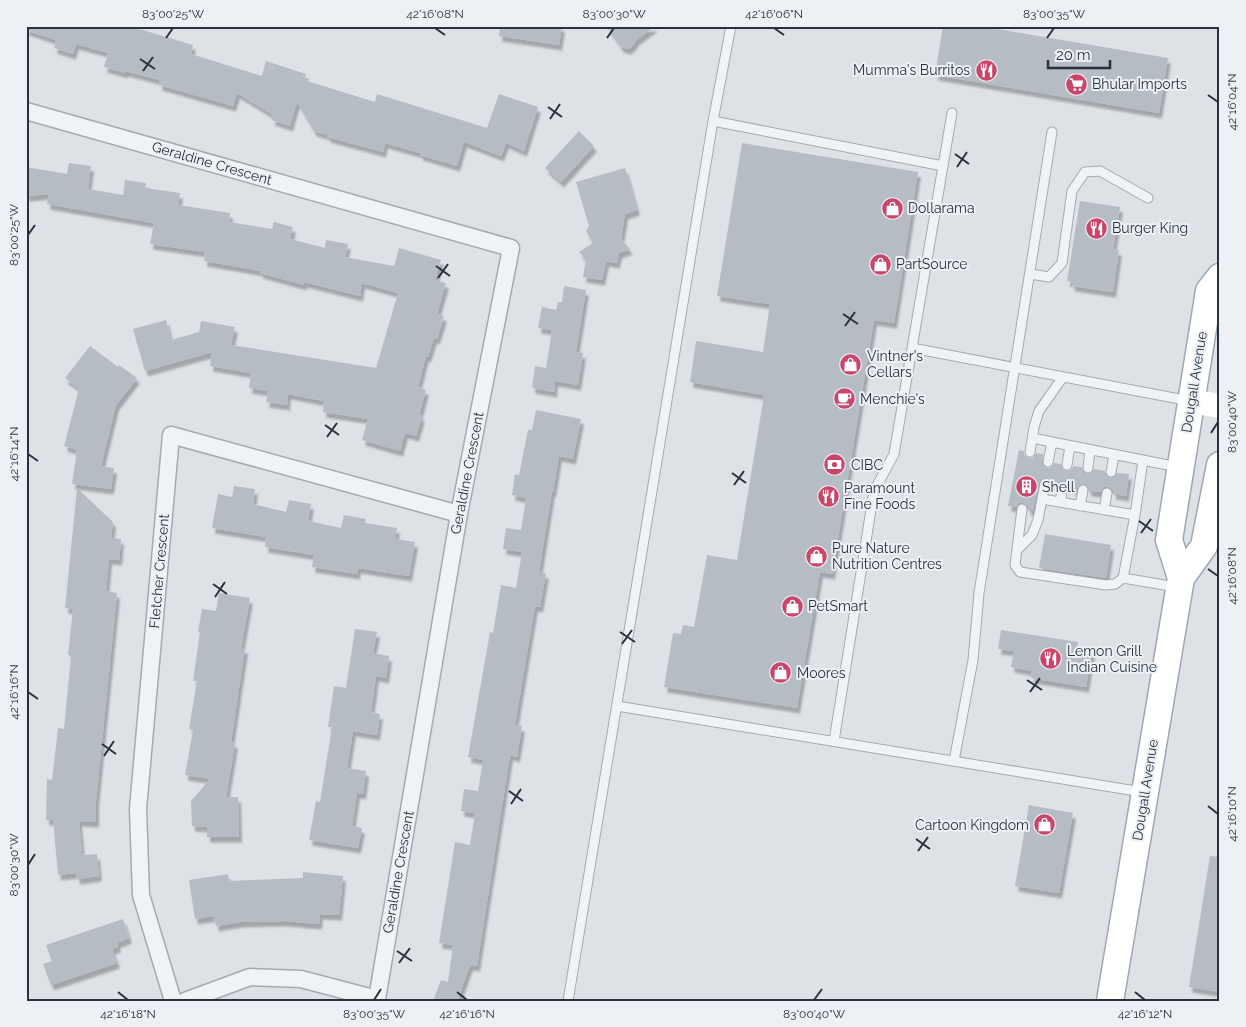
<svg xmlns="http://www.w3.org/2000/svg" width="1246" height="1027" viewBox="0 0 1246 1027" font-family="Raleway,sans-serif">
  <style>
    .building { fill: #b5bcc4; filter: url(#shadow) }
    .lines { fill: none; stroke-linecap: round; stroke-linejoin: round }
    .lane-casing { stroke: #a3aab1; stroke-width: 11 }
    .street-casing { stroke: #a3aab1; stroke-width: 19 }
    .primary-casing { stroke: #9da8b2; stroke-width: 29 }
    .lane { stroke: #f0f3f5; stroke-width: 9 }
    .street { stroke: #f0f3f5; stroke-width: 16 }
    .secondary { stroke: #fff; stroke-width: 24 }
    .primary { stroke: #fff; stroke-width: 26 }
    .ticks { fill: none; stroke: #27323d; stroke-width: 2 }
    .labels { text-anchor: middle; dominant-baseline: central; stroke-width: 4; stroke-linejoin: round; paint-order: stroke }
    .poi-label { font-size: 14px; fill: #27323d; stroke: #edf1f5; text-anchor: start }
    .street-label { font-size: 14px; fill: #27323d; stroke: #edf1f5 }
    .neatline { fill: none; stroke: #27323d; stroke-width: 2 }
    .ticks-label { font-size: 12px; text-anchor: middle; fill: #27323d }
  </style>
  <defs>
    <filter id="shadow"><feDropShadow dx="3" dy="5.5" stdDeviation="1" flood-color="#0004"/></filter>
  </defs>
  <rect width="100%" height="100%" fill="#dee2e7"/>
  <path class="building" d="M26,26h114l-1,3 54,16 -2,9 71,22 4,-15 40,13 -2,6 71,22 2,-8 110,34 12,-34 39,13 -14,44 -18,-8 -5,13 -37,-14 -7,24 -37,-11v-2l-35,-10 -2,9 -56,-15 1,-2 -14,-4 -17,-29 -7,24 -18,-6 1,-5 -36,-22 -4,13 -74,-21 1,-5 -35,-9v2l-21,-6 4,-14 -32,-9 -3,10 -19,-6 2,-8 -30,-10z
    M500,26h62l-3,19 -60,-9z
    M606,26h49l-20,15 -1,3 -6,5 -7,-2z
    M943,26h37l188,32 -9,55 -224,-38z
    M579,131l15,15 -33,36 -16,-14z
    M742,143l176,29 -24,151 -20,-3 -42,254 -12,-2 -23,136 -133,-21 9,-54 8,1 2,-9 11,2 13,-72 30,5 27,-165 -74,-13 6,-41 67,11 7,-48 -53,-8z
    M69,163l22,3 -3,23 35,6 2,-15 21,3 -1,5 35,5 -2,12 52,8 -1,9 43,7 2,-7 19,5 -3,12 35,9 1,-8 22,4 -3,13 49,9 5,-18 42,12 -6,20 11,3 -9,31 7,2 -7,23 -3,-1 -6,19 -2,-1 -8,31 8,3 -7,25 3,1 -6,20 -11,-3 -5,18 -38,-11 6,-21 -45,-7 1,-11 -36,-7 -1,11 -21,-3 2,-11 -19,-3 2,-15 -41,-7 2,-14 -67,19 -12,-42 33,-9 5,20 28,-8 2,-11 34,6 -4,18 145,23 22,-75 -36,-10 -2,13 -56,-14v3l-44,-12 1,-2 -57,-10 1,-9 -55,-8 4,-21 -107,-19 2,-10 -23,2v-29l41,7z
    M625,168l12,42 -12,4 -4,25 9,10 -11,4 -2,10 -11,-2 -4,19 -19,-3 3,-18 -7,-7 14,-9 -7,-12 3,-5 -13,-44z
    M1080,201l40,6 -7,42 6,1 -6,42 -41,-6v-4l-5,-1z
    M564,286l22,4 -10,62 7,1 -5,32 -23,-4 -1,11 -22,-4 3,-22 11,2 6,-38 -14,-2 4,-21 14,3 2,-8h4z
    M90,346l28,21 1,-2 18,13 -21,27 -15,61 13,2 -3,21 -39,-5 5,-34 -13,-4 15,-57 -14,-11z
    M536,410l45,9 -8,40 -14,-3 -6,36 -1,-1 -13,81 7,1 -6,34 -5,-1 -20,119 7,1 -5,31 -7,-2 -33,211 -7,-1 -13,36h-24l8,-21 7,2 5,-37 -14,-2 16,-101 15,3 5,-32 -14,-2 3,-22 14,2 5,-31 -15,-3 22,-125 3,1 8,-48 15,3 6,-36 -19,-3 3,-21 15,2 5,-32 -14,-3 3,-21 4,1 9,-45h4z
    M1019,450l5,1v4l5,3h4l3,-5 7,1 -1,10 4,4h4l4,-5 7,1 2,6 4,1 5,-2 1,-3 9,1 1,4 4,3 4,-1 3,-4 11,2 2,5 3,2 5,-2 2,-3 12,1 -3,22 -13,-2v-4l-4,-3h-5l-3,5 -12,-1 -2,-5 -3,-2 -5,2 -2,3 -8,-1 -2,-5 -3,-2 -5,2 -2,3 -6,-1 -2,-5 -6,-2 -4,5 -6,27h-5v-4l-5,-3h-4l-3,4 -8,-1z
    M234,486l21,3 -2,15 33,8 3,-12 22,4 -3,17 33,7 3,-13 22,4 -1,4 32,5 -2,11 20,3 -6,34 -51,-8 -1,6 -45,-7 2,-12 -49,-8 1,-10 -54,-9 6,-34 14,3z
    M77,488l36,34 -2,16 10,1 -2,21 -10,-1 -3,32 11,2 -21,208v21l-17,-1 3,34 15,-1 2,22 -22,3 -1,-6 -18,2 -5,-55h-7l1,-41 5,1 6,-52 6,1 7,-73 -3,-1 5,-46 -8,-1z
    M1045,534l66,11 -5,33 -67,-10z
    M219,593l31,5 -9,50h4l-14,94 4,1 -9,54h12l1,40h-32v-10l-15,-1 -1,-25 19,-22 -25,-4 8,-45 -4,-1 8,-48h-4l7,-49h-2l4,-23 14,2z
    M355,629l22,3 -4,21 16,3 -3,22 -10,-2 -5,36 9,2 -3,21 -24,-4 -6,37 19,3 -3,23 -6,-1 -5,33 10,2 -4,20 -49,-8 7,-39 4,1 12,-75h-4l6,-41 12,2z
    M1001,630l77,12 -1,7 15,2 -6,36 -55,-9 1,-7 -21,-4 3,-16 -16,-2z
    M1029,805l44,8 -14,80 -44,-7z
    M1210,856l10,1v135l-31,-5z
    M303,872l40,4 -4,39 -19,-1 -1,10 -35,-3 -44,1 -24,4 -2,-10 -19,3 -6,-39 39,-6 1,7 74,-3z
    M123,919l6,19 -12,5 1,4 -6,2 5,14 -66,22 -8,-21 9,-3 -6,-16z"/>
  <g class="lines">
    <defs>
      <path id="lane" d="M713,121l18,-95
        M1030,274l19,3 13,-14 10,-72 13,-19 15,-1 48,27
        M912,348l278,53
        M1033,438l19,4
        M1030,452l4,-25 5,-16 24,-34
        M1048,462l4,-20 126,25
        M1067,465l3,-19
        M1088,468l2,-18
        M1111,472l3,-17
        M1045,484l-3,15 93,16 8,-55
        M1060,502l3,-15
        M1080,506l3,-16
        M1022,509l-7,56 5,7 86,13 9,-1 8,-6
        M1104,510l3,-17
        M1135,515l-12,63 53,9
        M1017,550l15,-15 6,-15 4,-21
        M617,706l525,86
        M834,741l40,-250 20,-37 58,-341
        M954,761l19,-101 6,-67 73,-461
        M568,1001l145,-880 230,45"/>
      <path id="street" d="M26,111l485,137 -52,266 -82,485 -76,-20 -51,-2 -65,24
        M173,1001l-32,-106 -3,-86 33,-374 288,79"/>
      <path id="primary" d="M1181,578l-12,-38 40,-249 11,-14
        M1110,1001l71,-423 23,-32 16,-81"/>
    </defs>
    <use href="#lane" class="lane-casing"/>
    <use href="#street" class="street-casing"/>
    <use href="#primary" class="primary-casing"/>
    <use href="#lane" class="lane"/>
    <use href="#street" class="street"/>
    <path class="secondary" d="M1190,401l30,5"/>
    <use href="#primary" class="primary"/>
  </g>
  <path class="ticks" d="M435,28l10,7M774,28l10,7M166,38l7,-10M607,38l7,-10M1047,38l7,-10M140,59l15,10M143,71l10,-14M1208,95l10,7M548,107l14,10M550,119l10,-15M955,154l14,10M957,167l10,-15M28,235l7,-10M436,266l14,10M438,278l10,-14M843,314l15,10M845,326l10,-14M325,425l14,10M1211,433l7,-11M327,437l10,-14M28,454l10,7M732,473l14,10M734,485l10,-14M1139,521l14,10M1141,533l10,-14M1208,569l10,7M213,584l14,10M215,597l10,-15M620,632l15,10M622,644l10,-14M1027,680l15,10M28,692l10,7M1030,692l10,-14M102,744l14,10M104,756l10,-15M509,791l14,10M511,804l10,-15M1208,806l10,8M916,839l14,10M918,851l10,-14M28,865l7,-11M397,951l15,10M399,963l11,-15M118,992l10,8M457,992l10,8M1135,992l10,8M374,1000l7,-11M814,1000l8,-11"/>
  <defs>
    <symbol id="restaurant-disc" viewBox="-11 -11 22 22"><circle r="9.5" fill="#ca4569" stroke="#edf1f5"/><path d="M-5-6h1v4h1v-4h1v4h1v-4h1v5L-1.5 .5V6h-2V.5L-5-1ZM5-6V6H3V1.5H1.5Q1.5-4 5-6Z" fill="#fff"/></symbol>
    <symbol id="supermarket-disc" viewBox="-11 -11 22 22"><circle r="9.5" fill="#ca4569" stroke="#edf1f5"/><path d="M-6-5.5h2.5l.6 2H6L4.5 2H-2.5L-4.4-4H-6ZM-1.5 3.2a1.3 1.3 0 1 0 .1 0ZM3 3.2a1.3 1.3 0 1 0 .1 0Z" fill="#fff"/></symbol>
    <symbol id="shop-disc" viewBox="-11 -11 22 22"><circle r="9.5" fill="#ca4569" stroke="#edf1f5"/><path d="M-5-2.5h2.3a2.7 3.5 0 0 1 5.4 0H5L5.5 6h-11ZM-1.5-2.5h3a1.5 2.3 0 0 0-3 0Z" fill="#fff"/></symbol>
    <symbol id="cafe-disc" viewBox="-11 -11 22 22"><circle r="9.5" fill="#ca4569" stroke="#edf1f5"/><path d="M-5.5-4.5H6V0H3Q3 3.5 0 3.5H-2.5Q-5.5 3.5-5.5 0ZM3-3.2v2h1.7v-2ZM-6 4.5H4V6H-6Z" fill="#fff"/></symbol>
    <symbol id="bank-disc" viewBox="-11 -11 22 22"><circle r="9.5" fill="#ca4569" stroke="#edf1f5"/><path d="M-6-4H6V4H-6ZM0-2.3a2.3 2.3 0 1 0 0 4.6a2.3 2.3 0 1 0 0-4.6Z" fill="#fff"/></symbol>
    <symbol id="building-disc" viewBox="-11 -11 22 22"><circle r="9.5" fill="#ca4569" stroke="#edf1f5"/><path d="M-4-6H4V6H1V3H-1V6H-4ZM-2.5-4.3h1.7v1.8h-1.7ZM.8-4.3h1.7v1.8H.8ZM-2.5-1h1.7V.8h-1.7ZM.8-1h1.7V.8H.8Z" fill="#fff"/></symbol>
  </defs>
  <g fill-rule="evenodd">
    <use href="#restaurant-disc" x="974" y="58" width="25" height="25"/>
    <use href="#supermarket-disc" x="1064" y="72" width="25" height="25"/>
    <use href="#shop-disc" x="880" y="196" width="25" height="25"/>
    <use href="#restaurant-disc" x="1084" y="216" width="25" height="25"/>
    <use href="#shop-disc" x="868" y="252" width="25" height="25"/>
    <use href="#shop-disc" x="838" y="352" width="25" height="25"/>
    <use href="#cafe-disc" x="832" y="386" width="25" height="25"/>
    <use href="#bank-disc" x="822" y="452" width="25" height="25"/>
    <use href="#building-disc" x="1014" y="474" width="25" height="25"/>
    <use href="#restaurant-disc" x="816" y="484" width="25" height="25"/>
    <use href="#shop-disc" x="804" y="544" width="25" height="25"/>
    <use href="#shop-disc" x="780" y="594" width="25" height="25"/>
    <use href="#restaurant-disc" x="1038" y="646" width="25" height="25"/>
    <use href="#shop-disc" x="768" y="660" width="25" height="25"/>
    <use href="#shop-disc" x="1032" y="812" width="25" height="25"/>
  </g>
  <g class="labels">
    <g class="poi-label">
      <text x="970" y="70" text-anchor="end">Mumma's Burritos</text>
      <text x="1092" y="84">Bhular Imports</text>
      <text x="908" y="208">Dollarama</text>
      <text x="1112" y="228">Burger King</text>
      <text x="896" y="264">PartSource</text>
      <text x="867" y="356">Vintner's<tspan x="867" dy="16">Cellars</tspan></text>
      <text x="860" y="399">Menchie's</text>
      <text x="851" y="465">CIBC</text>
      <text x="1042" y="487">Shell</text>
      <text x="844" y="488">Paramount<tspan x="844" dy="16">Fine Foods</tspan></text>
      <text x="832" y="548">Pure Nature<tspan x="832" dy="16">Nutrition Centres</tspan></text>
      <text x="808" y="606">PetSmart</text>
      <text x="1067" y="651">Lemon Grill<tspan x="1067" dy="16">Indian Cuisine</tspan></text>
      <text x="797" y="673">Moores</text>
      <text x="1029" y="825" text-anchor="end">Cartoon Kingdom</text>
    </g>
    <g class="street-label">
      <text transform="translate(212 163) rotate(16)">Geraldine Crescent</text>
      <text transform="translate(1194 382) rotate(-81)">Dougall Avenue</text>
      <text transform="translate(467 473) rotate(-79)">Geraldine Crescent</text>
      <text transform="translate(159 571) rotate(-85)">Fletcher Crescent</text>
      <text transform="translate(1145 790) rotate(-81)">Dougall Avenue</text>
      <text transform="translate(398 872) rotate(-80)">Geraldine Crescent</text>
    </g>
  </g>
  <rect width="1246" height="1027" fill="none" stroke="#edf1f5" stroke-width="55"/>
  <path d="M1048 60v8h62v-8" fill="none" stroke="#27323d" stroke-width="2.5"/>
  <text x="1056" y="60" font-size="15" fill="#27323d" stroke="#edf1f5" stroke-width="4" paint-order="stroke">20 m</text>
  <rect x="28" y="28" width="1190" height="972" class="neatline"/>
  <g class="ticks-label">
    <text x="173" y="18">83°00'25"W</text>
    <text x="435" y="18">42°16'08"N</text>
    <text x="614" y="18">83°00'30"W</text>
    <text x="774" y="18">42°16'06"N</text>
    <text x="1054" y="18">83°00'35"W</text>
    <text transform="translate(1232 102) rotate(-90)" y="4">42°16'04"N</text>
    <text transform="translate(14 235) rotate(-90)" y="4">83°00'25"W</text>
    <text transform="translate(1232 422) rotate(-90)" y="4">83°00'40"W</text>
    <text transform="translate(14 454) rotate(-90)" y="4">42°16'14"N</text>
    <text transform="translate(1232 576) rotate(-90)" y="4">42°16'08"N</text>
    <text transform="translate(14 692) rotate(-90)" y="4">42°16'16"N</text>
    <text transform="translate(1232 814) rotate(-90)" y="4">42°16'10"N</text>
    <text transform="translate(14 865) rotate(-90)" y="4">83°00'30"W</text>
    <text x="128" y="1018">42°16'18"N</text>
    <text x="374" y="1018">83°00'35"W</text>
    <text x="467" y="1018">42°16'16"N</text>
    <text x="814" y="1018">83°00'40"W</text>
    <text x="1145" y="1018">42°16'12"N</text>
  </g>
</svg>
